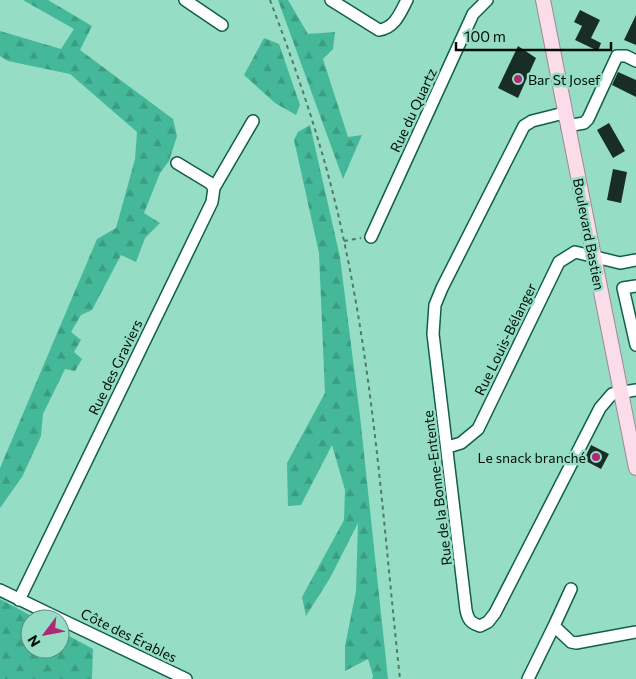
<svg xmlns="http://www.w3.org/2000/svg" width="636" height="679" viewBox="0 0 636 679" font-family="Commissioner,sans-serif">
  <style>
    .forest { fill: url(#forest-firs) }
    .building { fill: #172d26 }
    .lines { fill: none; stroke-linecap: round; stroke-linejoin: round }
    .minor-casing { stroke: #0f5f4c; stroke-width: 14 }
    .major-casing { stroke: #a28792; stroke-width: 16 }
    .path { stroke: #4e7b6c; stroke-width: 2; stroke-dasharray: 4 4; stroke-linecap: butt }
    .minor { stroke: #fff; stroke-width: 11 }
    .major { stroke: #fbddea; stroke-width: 14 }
    .poi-dot { fill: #ad2972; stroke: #95ddc5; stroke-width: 2 }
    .labels { text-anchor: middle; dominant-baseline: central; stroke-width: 5; stroke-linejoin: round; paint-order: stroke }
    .poi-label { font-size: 14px; fill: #000f0a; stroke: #95ddc5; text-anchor: start }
    .street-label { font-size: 14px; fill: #000f0a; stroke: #95ddc5 }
  </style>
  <defs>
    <pattern id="forest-firs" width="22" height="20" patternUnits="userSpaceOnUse" patternTransform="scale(1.25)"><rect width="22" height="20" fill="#44b899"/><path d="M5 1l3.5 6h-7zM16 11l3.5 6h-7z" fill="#3a9d82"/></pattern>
  </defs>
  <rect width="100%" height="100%" fill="#95ddc5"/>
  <path class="forest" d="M23,0h25l44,26 -12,24 93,69 4,17 -8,25 -9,12 -16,40 16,10 -15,15 -9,24 -15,-7 -29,55 -11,5 -10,17 10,8 -7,12 8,7 -7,12 -10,-2 -22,45 -2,22 -19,41 -22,31v-40l97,-229 19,-11 19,-69 2,-27 -67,-58 -62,-13 -8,-5v-25l61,18 13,-20z
    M278,0h10l20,34 27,-2 -2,17 -10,10 25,78 14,-2 -19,44z
    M264,38l15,6 21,61 -4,10 -21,-12 -31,-28z
    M310,125l30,132 20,159 28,263h-16l1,-3 -5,-17 -23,12v-25l11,-55 2,-68 -28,55 -24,38 -4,-19 42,-77 1,-30 -13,-45 -31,60 -13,1 -1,-43 38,-70 -6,-140 -25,-113 4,-8z
    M0,599l37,20h-7v30h30v-18l33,18 -1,30h-92z"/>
  <path class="building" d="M580,10l20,10 -9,18 10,5 -3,8 -23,-11 7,-14 -8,-4z
    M636,15v30l-12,-5z
    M518,46l18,12 -18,40 -20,-10z
    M618,72l18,8v17l-24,-12z
    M609,123l16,28 -12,7 -16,-28z
    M613,169l14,3 -6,31 -14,-3z
    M591,445l18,9 -8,15 -17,-9z"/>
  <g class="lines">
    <defs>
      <path id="minor" d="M185,0l37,25
        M331,0l48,30c16,-2 21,-17 28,-30
        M564,113l-32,8 -8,5 -82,162 -7,17 -2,29 33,276c2,9 4,13 14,16l8,-4 7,-9 105,-205 12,-14 24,-4
        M567,126l17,-3 4,-4 29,-63h9l10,5
        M214,188l39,-67
        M371,237l102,-223 14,-14
        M636,286l-13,2 13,57
        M448,447l13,-4 17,-14 81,-167 16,-10 45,11 16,-3
        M571,589l-17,37 17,16 5,1 60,-11
        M0,590l60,29
        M19,600l193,-398 2,-14 -4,-5 -33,-20
        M60,619l126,60
        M528,679l26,-53"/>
      <path id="major" d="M543,0l93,468"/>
    </defs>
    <use href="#minor" class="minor-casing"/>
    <use href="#major" class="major-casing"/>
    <path class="path" d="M270,0c30,79 57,159 74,241 31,144 40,292 56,438
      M344,241l17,-3"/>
    <use href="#minor" class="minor"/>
    <use href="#major" class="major"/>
  </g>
  <g class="poi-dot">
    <circle cx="518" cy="79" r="5"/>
    <circle cx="596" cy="457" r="5"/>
  </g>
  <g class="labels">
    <g class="poi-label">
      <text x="528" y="79">Bar St Josef</text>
      <text x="586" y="457" text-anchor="end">Le snack branché</text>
    </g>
    <g class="street-label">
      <text transform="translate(413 110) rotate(-65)">Rue du Quartz</text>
      <text transform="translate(589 234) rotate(79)">Boulevard Bastien</text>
      <text transform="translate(505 339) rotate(-64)">Rue Louis-Bélanger</text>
      <text transform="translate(115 367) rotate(-64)">Rue des Graviers</text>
      <text transform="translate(437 488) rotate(-97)">Rue de la Bonne-Entente</text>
      <text transform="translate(129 635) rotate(26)">Côte des Érables</text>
    </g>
  </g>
  <g transform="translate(45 634) rotate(238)"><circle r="24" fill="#95ddc5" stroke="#598b7a"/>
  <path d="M0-4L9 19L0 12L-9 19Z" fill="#ad2972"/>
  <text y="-8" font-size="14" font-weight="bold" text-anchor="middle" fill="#000f0a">N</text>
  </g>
  <path d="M456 42v8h155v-8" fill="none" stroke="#000f0a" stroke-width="2.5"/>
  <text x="464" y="42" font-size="15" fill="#000f0a" stroke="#95ddc5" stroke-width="4" paint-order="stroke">100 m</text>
</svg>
